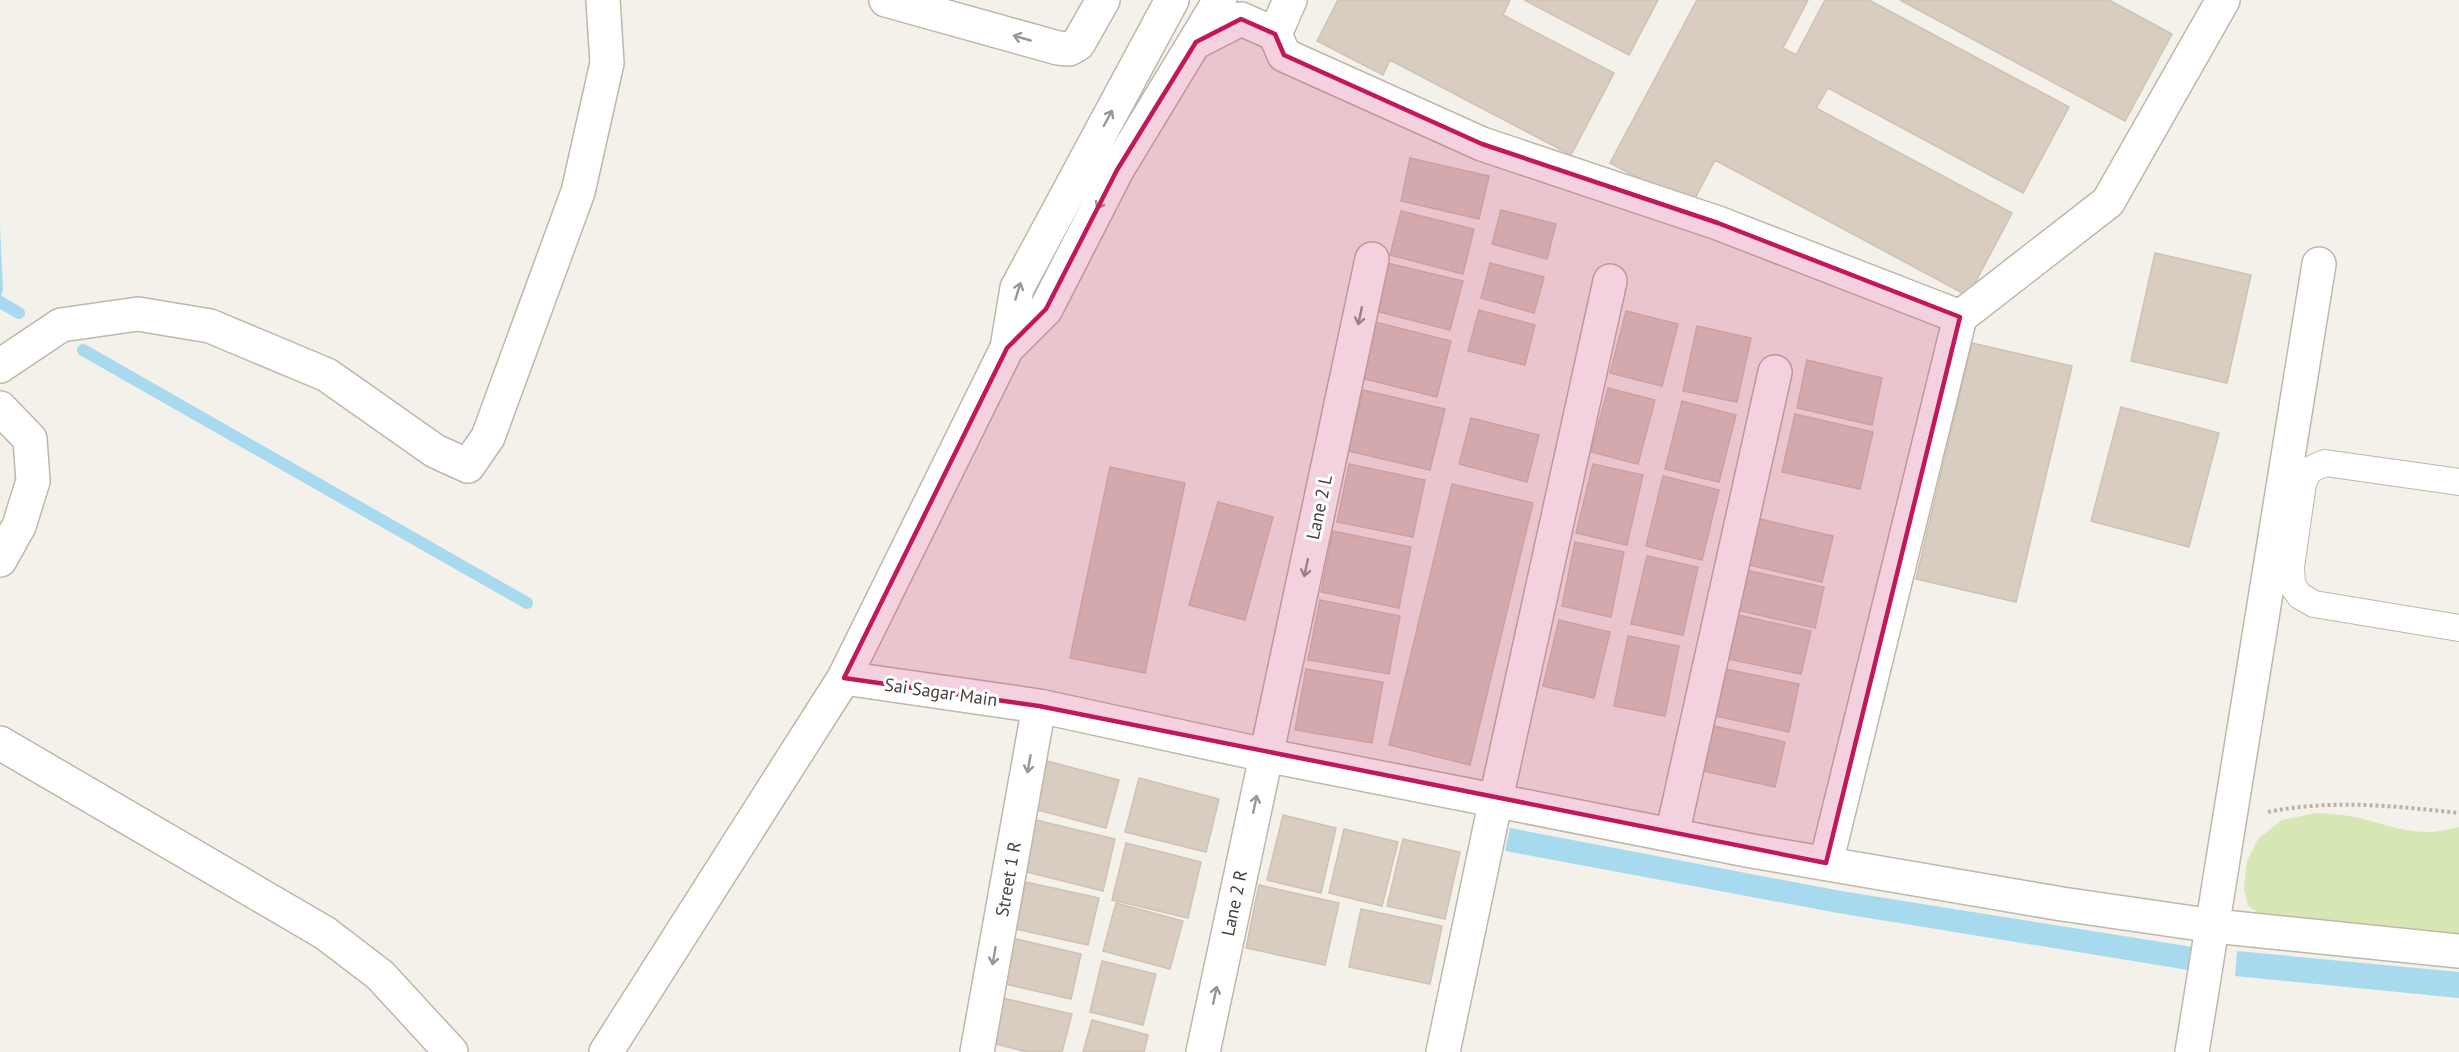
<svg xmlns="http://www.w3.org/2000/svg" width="2459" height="1052" viewBox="0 0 2459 1052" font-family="'PT Sans',sans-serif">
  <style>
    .green { fill: #d6e7b4 }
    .water { fill: #a8daef }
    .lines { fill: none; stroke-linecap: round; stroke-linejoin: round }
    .stream { stroke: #a8daef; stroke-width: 12 }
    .building { fill: #d9cdc2; stroke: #d0c1b2; stroke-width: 1.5 }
    .lane-casing { stroke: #c0b6ac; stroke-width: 28 }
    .street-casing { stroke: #c0b6ac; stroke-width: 36 }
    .path { stroke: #c1b09e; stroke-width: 4; stroke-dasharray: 3 3; stroke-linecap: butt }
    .lane { stroke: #fff; stroke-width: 26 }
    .street { stroke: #fff; stroke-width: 33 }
    .oneway { stroke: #9a9692 }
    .marked { fill: #c2185b; fill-opacity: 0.2; stroke: #c2185b; stroke-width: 4.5; stroke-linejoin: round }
    .labels { text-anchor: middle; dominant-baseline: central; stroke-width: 6; stroke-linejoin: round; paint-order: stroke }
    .street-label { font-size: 18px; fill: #484038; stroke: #fff }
  </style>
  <rect width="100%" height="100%" fill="#f4f0ea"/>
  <path class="green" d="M2316,813c11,1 22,1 33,3 42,8 66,24 110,11v110l-197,-22 -14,-9 -4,-18 3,-27 11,-22 24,-19z"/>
  <path class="water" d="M0,226l3,64 -3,10z
    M1510,828l331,63 352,56 -5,23 -350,-57 -333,-62z
    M2237,951l222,21v26l-224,-22z"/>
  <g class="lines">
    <path class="stream" d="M0,302l19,11
      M83,350l444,253"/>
  </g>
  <path class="building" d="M1338,0h172l-7,15 111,58 -43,82 -181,-95 -7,15 -66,-34z
    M1524,0h134l-29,55z
    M1697,0h111l-25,48 13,7 29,-55h44l200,107 -46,86 -195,-105 -12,20 196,105 -44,83 -253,-136 -24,46 -81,-43z
    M1900,0h209l63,34 -47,87z
    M1410,158l79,18 -10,43 -78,-18z
    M1501,210l55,14 -9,35 -55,-15z
    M1401,211l73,18 -11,45 -73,-19z
    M2155,253l96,22 -24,108 -96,-22z
    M1387,263l76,18 -13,49 -75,-19z
    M1490,263l54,14 -10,36 -53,-15z
    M1479,310l56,15 -10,40 -57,-14z
    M1626,311l52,13 -16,62 -52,-13z
    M1375,322l76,19 -14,56 -76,-19z
    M1697,326l54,12 -14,64 -54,-11z
    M1972,343l100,23 -56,236 -100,-23z
    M1807,360l75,18 -10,47 -75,-17z
    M1608,388l47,12 -17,64 -47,-12z
    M1363,390l82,19 -15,61 -82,-19z
    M1682,401l54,14 -17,67 -54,-13z
    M2121,407l98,26 -30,114 -98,-26z
    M1795,414l78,18 -13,57 -78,-17z
    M1471,418l68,17 -12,47 -68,-18z
    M1349,464l76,16 -12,57 -76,-15z
    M1593,464l50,11 -16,70 -51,-12z
    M1110,467l75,16 -40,190 -75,-15z
    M1663,476l56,14 -17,70 -56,-14z
    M1452,484l81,19 -63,262 -81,-20z
    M1218,502l55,15 -28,103 -56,-15z
    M1760,519l73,17 -11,46 -73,-17z
    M1333,531l78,16 -12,61 -78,-16z
    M1575,542l49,10 -13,65 -49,-11z
    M1647,556l51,11 -15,68 -52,-11z
    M1746,570l78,17 -9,41 -78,-18z
    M1320,600l80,16 -11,58 -81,-14z
    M1738,615l73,16 -10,43 -73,-15z
    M1559,620l51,12 -16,66 -51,-12z
    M1628,636l51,10 -14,70 -51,-10z
    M1306,669l77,13 -11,61 -77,-13z
    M1725,669l74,15 -10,48 -74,-16z
    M1714,726l71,16 -10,45 -72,-16z
    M1047,761l72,19 -13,48 -72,-19z
    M1139,778l80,21 -13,53 -81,-20z
    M1283,815l53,13 -15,65 -54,-13z
    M1036,820l79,19 -12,52 -80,-20z
    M1344,829l54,13 -16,64 -53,-13z
    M1403,839l57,13 -15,67 -58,-13z
    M1126,843l75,19 -13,56 -76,-18z
    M1026,882l73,16 -11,47 -72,-16z
    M1259,885l80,18 -14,62 -79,-17z
    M1116,903l67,18 -13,48 -67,-18z
    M1361,909l81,17 -12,58 -81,-17z
    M1011,938l70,16 -10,45 -70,-16z
    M1102,961l54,13 -13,51 -53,-13z
    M998,997l74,17 -10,38h-35l-39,-10z
    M1092,1020l56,15 -4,17h-61z"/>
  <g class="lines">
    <defs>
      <path id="lane" d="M2459,482l-134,-19 -16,7 -6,13 -12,84 1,18 8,11 14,8 145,24"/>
      <path id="street" d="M886,0l172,48 11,1 9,-5 25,-44
        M1290,0l-15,34 9,21 198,89 236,79 242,94 148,-115 115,-202
        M1196,42l45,-23 34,15
        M1007,348l39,-39 71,-139 103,-170
        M0,366l61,-41 77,-11 72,12 117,49 108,76 33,15 20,-29 90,-245 29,-129 -4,-63
        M0,408l30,31 3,42 -14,45 -19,34
        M844,678l195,28 226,49 487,96 310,53 152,22 245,25
        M0,743l325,190 55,42 71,77
        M1672,835l103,-463
        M1826,863l134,-546
        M606,1052l238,-374 163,-330 10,-60 155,-288
        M977,1052l62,-346
        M1203,1052l169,-793
        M1443,1052l53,-253 114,-518
        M2192,1052l127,-788"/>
    </defs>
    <use href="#lane" class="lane-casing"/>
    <use href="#street" class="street-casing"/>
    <path class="path" d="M2268,812c63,-13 127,-6 191,1"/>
    <use href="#lane" class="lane"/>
    <use href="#street" class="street"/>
  </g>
  <defs><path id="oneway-shaft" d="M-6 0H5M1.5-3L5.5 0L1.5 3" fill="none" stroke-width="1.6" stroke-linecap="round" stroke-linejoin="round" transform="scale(1.5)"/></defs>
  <g class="oneway">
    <use href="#oneway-shaft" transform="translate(1022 38) rotate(-164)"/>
    <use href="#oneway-shaft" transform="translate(1108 118) rotate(-62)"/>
    <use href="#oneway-shaft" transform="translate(1101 201) rotate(117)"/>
    <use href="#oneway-shaft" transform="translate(1018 291) rotate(-73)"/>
    <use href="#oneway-shaft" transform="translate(1360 316) rotate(102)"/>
    <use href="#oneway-shaft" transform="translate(1306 568) rotate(102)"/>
    <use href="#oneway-shaft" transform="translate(1029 764) rotate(100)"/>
    <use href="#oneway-shaft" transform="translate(1255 804) rotate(-78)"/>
    <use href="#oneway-shaft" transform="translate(994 956) rotate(100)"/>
    <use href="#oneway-shaft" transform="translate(1215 995) rotate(-78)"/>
  </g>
  <path class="marked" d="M1241,19l34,15 9,21 198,89 236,79 242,94 -134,546 -787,-157 -195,-28 163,-330 39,-39 71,-139 79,-128z"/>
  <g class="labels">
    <g class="street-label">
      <text transform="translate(1319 507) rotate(-78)">Lane 2 L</text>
      <text transform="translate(941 692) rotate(8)">Sai Sagar Main</text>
      <text transform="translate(1008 879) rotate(-80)">Street 1 R</text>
      <text transform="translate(1234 903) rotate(-78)">Lane 2 R</text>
    </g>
  </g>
</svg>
